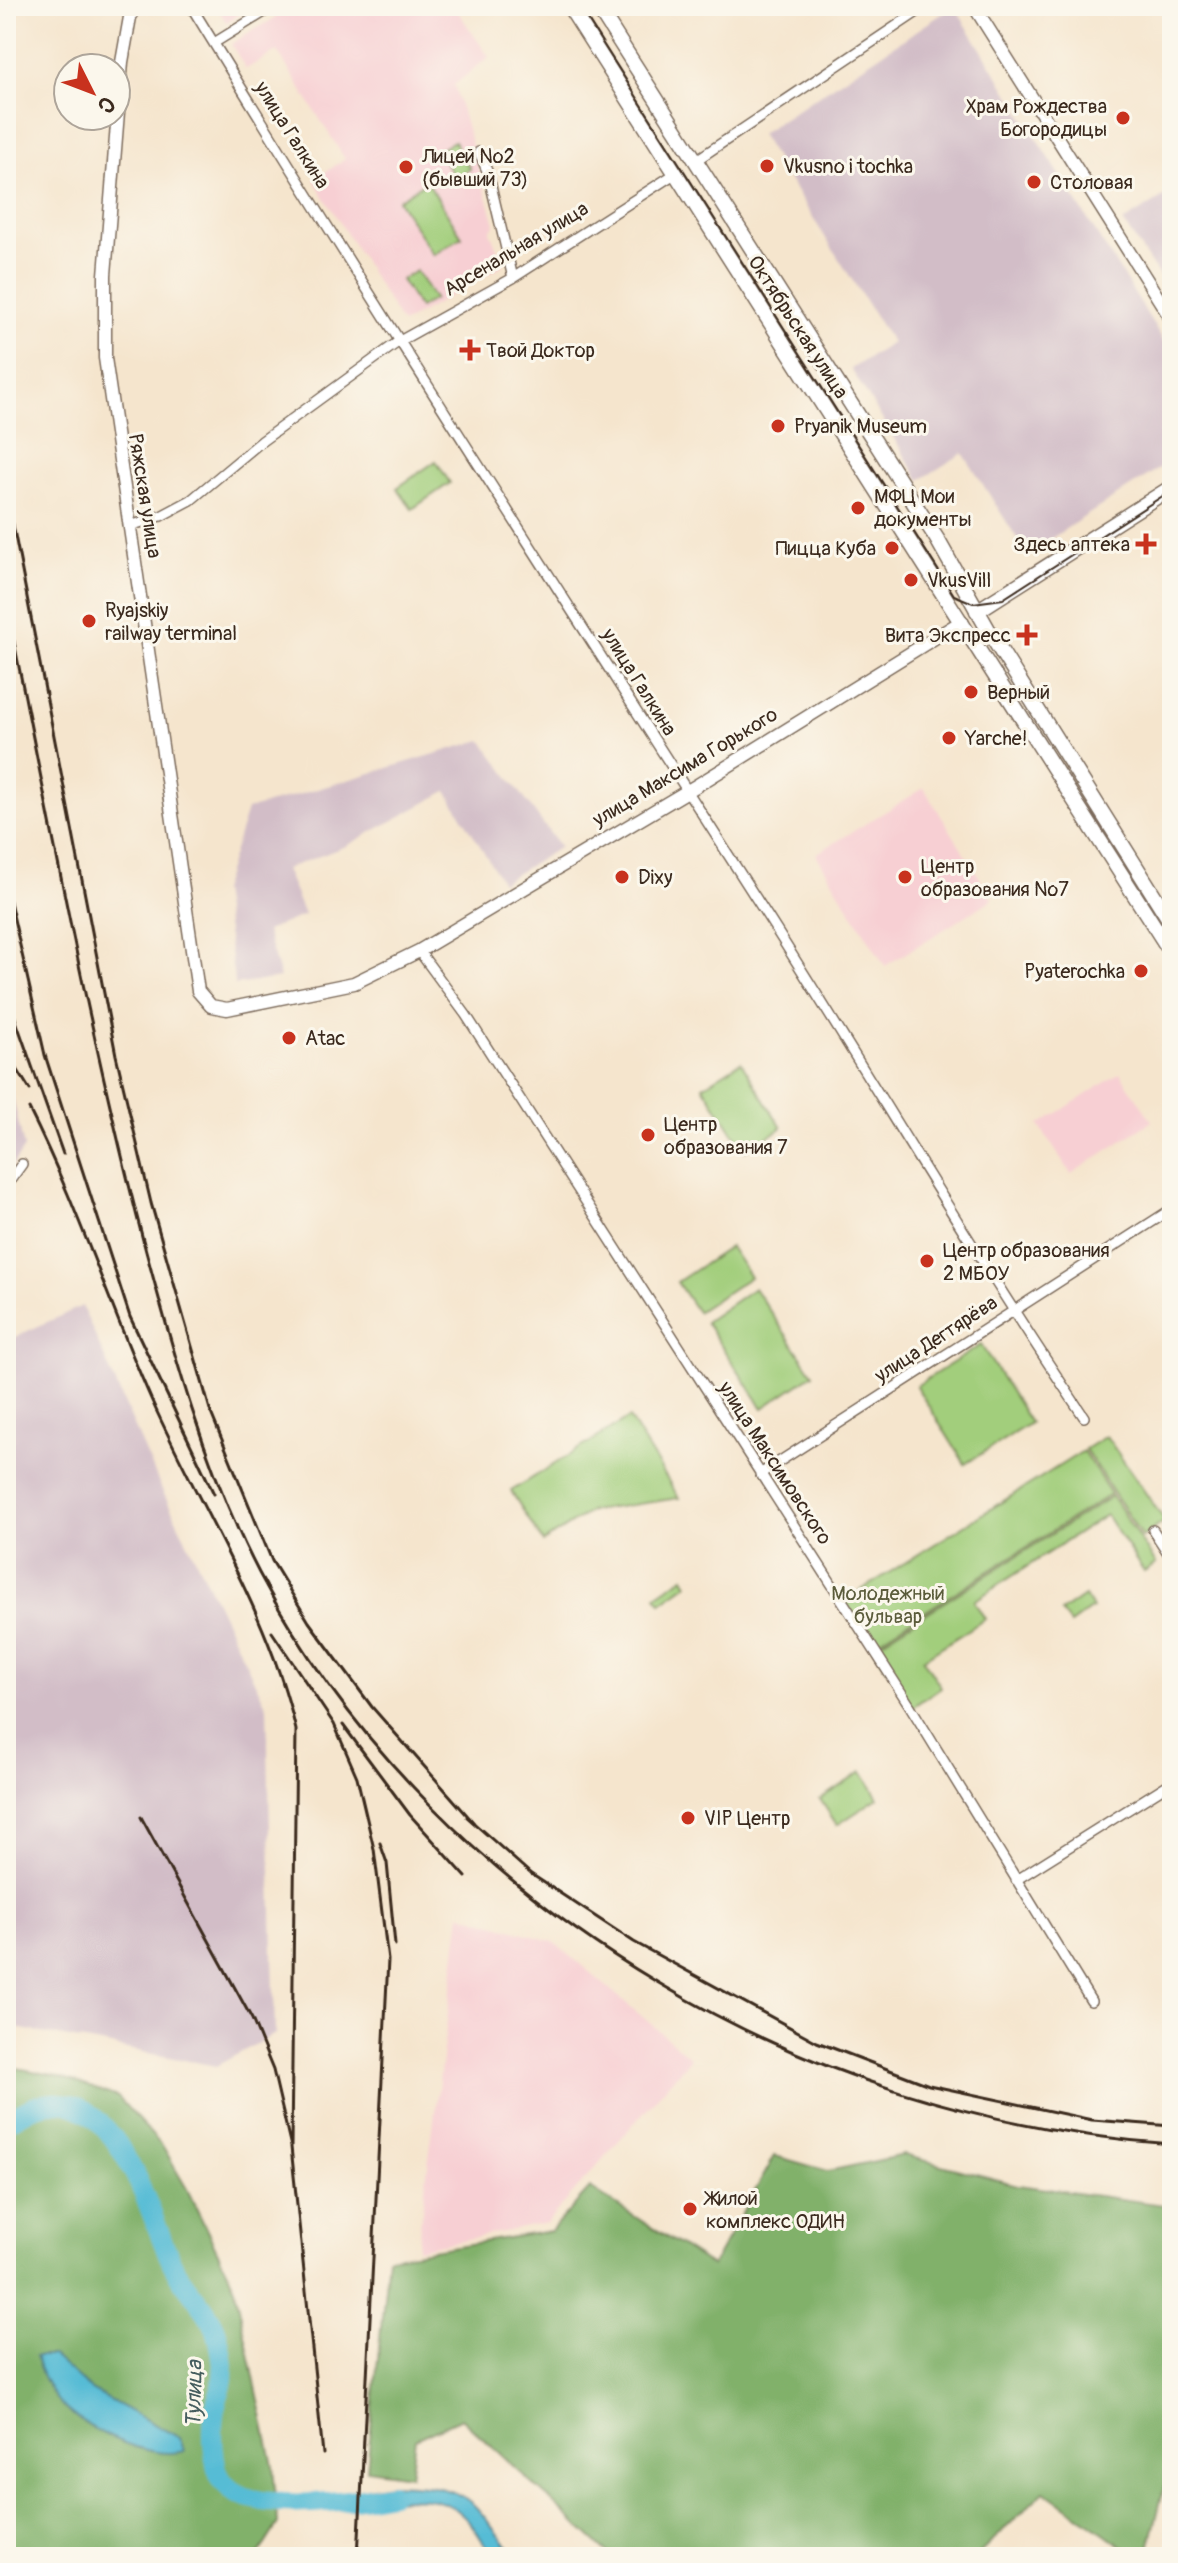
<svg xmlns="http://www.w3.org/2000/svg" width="1178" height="2563" viewBox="0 0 1178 2563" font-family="Pangolin,sans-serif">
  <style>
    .built { fill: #f7cfd3 }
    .industrial { fill: #d2bdc7 }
    .green { fill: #a2ce7b; stroke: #6e7c4c; stroke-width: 2 }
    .forest { fill: #81b16b; stroke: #5e6e44; stroke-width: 2 }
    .water { fill: #57bcd5; stroke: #49737a; stroke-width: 2 }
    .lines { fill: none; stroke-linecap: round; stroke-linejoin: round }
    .river { stroke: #57bcd5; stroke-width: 20 }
    .minor-casing { stroke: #7c6b5b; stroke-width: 12 }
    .tertiary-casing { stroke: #7c6b5b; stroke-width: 15 }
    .secondary-casing { stroke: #7c6b5b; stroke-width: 17 }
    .primary-casing { stroke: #7c6b5b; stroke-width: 17 }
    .minor { stroke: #fff; stroke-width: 9 }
    .tertiary { stroke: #fff; stroke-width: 12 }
    .secondary { stroke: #fff; stroke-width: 14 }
    .primary { stroke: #fff; stroke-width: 14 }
    .tram { stroke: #3b2a1e; stroke-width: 2 }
    .rail { stroke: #3b2a1e; stroke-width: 3 }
    .poi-dot { fill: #c8321e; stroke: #fbf7ec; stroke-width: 3 }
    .labels { text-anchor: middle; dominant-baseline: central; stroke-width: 6; stroke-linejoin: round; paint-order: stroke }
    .poi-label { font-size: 20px; fill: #3b2a1e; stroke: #fbf7ec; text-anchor: start }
    .street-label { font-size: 20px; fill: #3b2a1e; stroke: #fbf7ec }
    .park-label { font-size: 20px; fill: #5a5b3a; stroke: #fbf7ec }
    .water-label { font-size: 22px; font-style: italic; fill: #455d5e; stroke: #fbf7ec }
  </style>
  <rect width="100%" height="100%" fill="#fbf7ec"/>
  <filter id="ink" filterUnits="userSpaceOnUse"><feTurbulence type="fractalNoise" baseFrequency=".0125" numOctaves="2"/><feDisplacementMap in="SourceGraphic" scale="16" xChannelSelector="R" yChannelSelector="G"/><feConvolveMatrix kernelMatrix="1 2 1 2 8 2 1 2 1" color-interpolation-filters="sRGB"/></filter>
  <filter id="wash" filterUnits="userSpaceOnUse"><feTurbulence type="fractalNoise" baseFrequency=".006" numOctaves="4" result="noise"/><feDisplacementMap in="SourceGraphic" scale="32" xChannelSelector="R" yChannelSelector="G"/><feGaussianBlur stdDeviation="1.8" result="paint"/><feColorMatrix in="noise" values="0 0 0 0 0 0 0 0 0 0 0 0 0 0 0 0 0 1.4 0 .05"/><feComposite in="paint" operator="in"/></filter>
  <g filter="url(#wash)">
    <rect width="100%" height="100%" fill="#f5e5cd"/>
    <path class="built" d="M217,6h37l-28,16z
      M295,6h159l35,51 -35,28 41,139 -5,7 13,34 -101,59 -88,-144 31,-21 -68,-108 -31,18 -15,-25z
      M924,788l69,111 -108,67 -69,-112z
      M1120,1073l32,48 -81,53 -32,-49z
      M461,1914l93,28 137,116 -144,165 -130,26z"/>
    <path class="industrial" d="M954,6l218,348v106l-145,94 -64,-101 -43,27 -69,-111 41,-26 -132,-209z
      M1172,192v103l-49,-73z
      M482,740l78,107 -58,35 -55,-91 -101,55 -61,23 19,46 -38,16 14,47 -45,7 -14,-94 26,-81z
      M6,1066l18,82 -18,27z
      M82,1306l80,184 105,217 8,327 -59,32 -210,-40v-685z"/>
    <path class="green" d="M454,141l16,28 -15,9 -17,-27z
      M427,181l35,56 -29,18 -35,-55z
      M416,271l18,28 -15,9 -18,-28z
      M436,461l14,22 -38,26 -15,-21z
      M741,1062l41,66 -37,23 -42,-65z
      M730,1247l20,30 -53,35 -20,-30z
      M754,1288l59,86 -50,34 -58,-86z
      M981,1345l49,78 -65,41 -49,-78z
      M629,1418l50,80 -88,13 -48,31 -32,-51z
      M1106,1436l59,85 -23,16 -57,-88z
      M1083,1451l28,43 -239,151 -28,-44z
      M1112,1496l44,68 -12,8 -38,-57 -132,86 11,18 -62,40 18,28 -29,20 -39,-60z
      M684,1577l4,7 -27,19 -5,-7z
      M1084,1596l8,12 -22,16 -9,-12z
      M862,1772l16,26 -41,27 -17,-26z"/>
    <path class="forest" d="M6,2066l53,10 59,21 44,49 25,43 48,99 38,178 5,58 -21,33h-251z
      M904,2155l114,30 154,21v248l-25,103h-9l-94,-66 -68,66h-364l-151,-139 -46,21 -5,36 -43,-6 21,-212 163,-26 39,-43 122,78 63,-110 53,15z"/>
    <path class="water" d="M35,2356h18l38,34 89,48 4,13c-33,11 -106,-24 -127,-51 -11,-14 -17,-29 -22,-44z
      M389,2484c28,1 63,0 85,21 17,17 26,38 47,52h-27c-10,-11 -16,-26 -26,-37 -26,-30 -66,-22 -102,-16l1,-16z"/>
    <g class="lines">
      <path class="river" d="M6,2122c10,-5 22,-14 33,-17 78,-21 109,108 133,158 11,24 35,43 44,67 4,12 8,35 7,48 -1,12 -8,24 -9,36 -2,17 -2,51 8,66 24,38 132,20 169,13"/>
    </g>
  </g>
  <g filter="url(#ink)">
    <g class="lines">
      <defs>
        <path id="minor" d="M191,6c185,303 379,601 570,900 109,170 210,344 323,511
          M214,43l60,-37
          M479,152l9,21 25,105
          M695,161l231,-155
          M130,526l31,-10 30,-16 71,-59 136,-99 115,-64 163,-105
          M419,951l47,64 444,691 181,295
          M6,1186l16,-22
          M760,1474l412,-265
          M1153,1530l19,29
          M1016,1880l156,-98"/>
        <path id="tertiary" d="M132,6l-10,56 -17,213v83l93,633 13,15 16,3 127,-26 65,-32 277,-165 266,-165
          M974,6l198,314"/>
        <path id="secondary" d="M977,611l195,-124"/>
        <path id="primary" d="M569,6l603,948
          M597,6l340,533 57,101 178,284"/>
      </defs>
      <use href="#minor" class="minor-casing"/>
      <use href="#tertiary" class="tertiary-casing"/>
      <use href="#secondary" class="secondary-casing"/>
      <use href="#primary" class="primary-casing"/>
      <use href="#minor" class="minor"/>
      <use href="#tertiary" class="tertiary"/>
      <use href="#secondary" class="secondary"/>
      <use href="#primary" class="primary"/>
      <path class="tram" d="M579,6l375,589 19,8 30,-4 169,-109"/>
      <path class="rail" d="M6,489l110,566 35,148 60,210 61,148 37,61 63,85 102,116
        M6,602c43,213 82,427 137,638 30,112 62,229 116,333 90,170 233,311 398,409 156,94 333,149 515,162
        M6,884l39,171 85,262 84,177
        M6,971l9,47 48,136
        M6,1051l24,39
        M29,1109c48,95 80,196 123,292 49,109 117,212 144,329l-5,417
        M272,1632l62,92 23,53 17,72 14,111 -30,597
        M343,1725l67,90 56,62
        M141,1817l111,202 21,51 18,77 32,307
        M467,1817l64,57 103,68 183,100 112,43 163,35 80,6
        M380,1843l7,20 8,82"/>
    </g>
  </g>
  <g class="poi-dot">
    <circle cx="1123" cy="118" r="8"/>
    <circle cx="767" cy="166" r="8"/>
    <circle cx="406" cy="167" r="8"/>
    <circle cx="1034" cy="182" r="8"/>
    <path d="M466 338h8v8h8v8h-8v8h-8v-8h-8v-8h8z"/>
    <circle cx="778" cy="426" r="8"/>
    <circle cx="858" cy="508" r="8"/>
    <path d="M1142 532h8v8h8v8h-8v8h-8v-8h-8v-8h8z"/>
    <circle cx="892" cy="548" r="8"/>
    <circle cx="911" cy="580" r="8"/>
    <circle cx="89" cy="621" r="8"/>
    <path d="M1023 623h8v8h8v8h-8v8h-8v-8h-8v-8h8z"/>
    <circle cx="971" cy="692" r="8"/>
    <circle cx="949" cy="738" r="8"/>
    <circle cx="622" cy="877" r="8"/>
    <circle cx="905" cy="877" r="8"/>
    <circle cx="1141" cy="971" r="8"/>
    <circle cx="289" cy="1038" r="8"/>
    <circle cx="648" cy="1135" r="8"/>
    <circle cx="927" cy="1261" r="8"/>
    <circle cx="688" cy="1818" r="8"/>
    <circle cx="690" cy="2209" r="8"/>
  </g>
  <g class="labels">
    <g class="poi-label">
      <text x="1107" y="106" text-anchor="end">Храм Рождества<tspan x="1107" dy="23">Богородицы</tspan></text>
      <text x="422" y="156">Лицей №2<tspan x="422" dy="23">(бывший 73)</tspan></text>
      <text x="783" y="166">Vkusno i tochka</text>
      <text x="1050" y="182">Столовая</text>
      <text x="486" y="350">Твой Доктор</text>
      <text x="794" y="426">Pryanik Museum</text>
      <text x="874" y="496">МФЦ Мои<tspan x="874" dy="23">документы</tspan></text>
      <text x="1130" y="544" text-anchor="end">Здесь аптека</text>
      <text x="876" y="548" text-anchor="end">Пицца Куба</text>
      <text x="927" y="580">VkusVill</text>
      <text x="105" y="610">Ryajskiy<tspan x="105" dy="23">railway terminal</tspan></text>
      <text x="1011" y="635" text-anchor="end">Вита Экспресс</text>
      <text x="987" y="692">Верный</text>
      <text x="965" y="738">Yarche!</text>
      <text x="921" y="866">Центр<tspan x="921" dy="23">образования №7</tspan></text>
      <text x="638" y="877">Dixy</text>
      <text x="1125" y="971" text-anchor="end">Pyaterochka</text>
      <text x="305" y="1038">Atac</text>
      <text x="664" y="1124">Центр<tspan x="664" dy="23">образования 7</tspan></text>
      <text x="943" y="1250">Центр образования<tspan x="943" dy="23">2 МБОУ</tspan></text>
      <text x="704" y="1818">VIP Центр</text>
      <text x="706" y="2198">Жилой<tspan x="706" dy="23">комплекс ОДИН</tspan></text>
    </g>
    <g class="street-label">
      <text transform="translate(292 135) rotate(58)">улица Галкина</text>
      <text transform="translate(516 249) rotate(-31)">Арсенальная улица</text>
      <text transform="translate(798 327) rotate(57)">Октябрьская улица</text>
      <text transform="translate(145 496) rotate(81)">Ряжская улица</text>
      <text transform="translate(639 682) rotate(58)">улица Галкина</text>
      <text transform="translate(685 767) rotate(-31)">улица Максима Горького</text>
      <text transform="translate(936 1339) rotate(-33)">улица Дегтярёва</text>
      <text transform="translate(775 1463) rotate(57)">улица Максимовского</text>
    </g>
    <g class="park-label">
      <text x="888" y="1593">Молодежный<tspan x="888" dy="23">бульвар</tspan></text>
    </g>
    <g class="water-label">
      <text transform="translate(194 2394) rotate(-89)">Тулица</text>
    </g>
  </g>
  <rect width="1178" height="2563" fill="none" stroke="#fbf7ec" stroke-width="32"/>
  <g transform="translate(92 92) rotate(132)"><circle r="38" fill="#fbf7ec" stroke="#aea59a" stroke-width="2"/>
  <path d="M0-6L14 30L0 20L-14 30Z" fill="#c8321e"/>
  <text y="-12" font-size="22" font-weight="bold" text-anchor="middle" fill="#3b2a1e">С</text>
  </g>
</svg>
